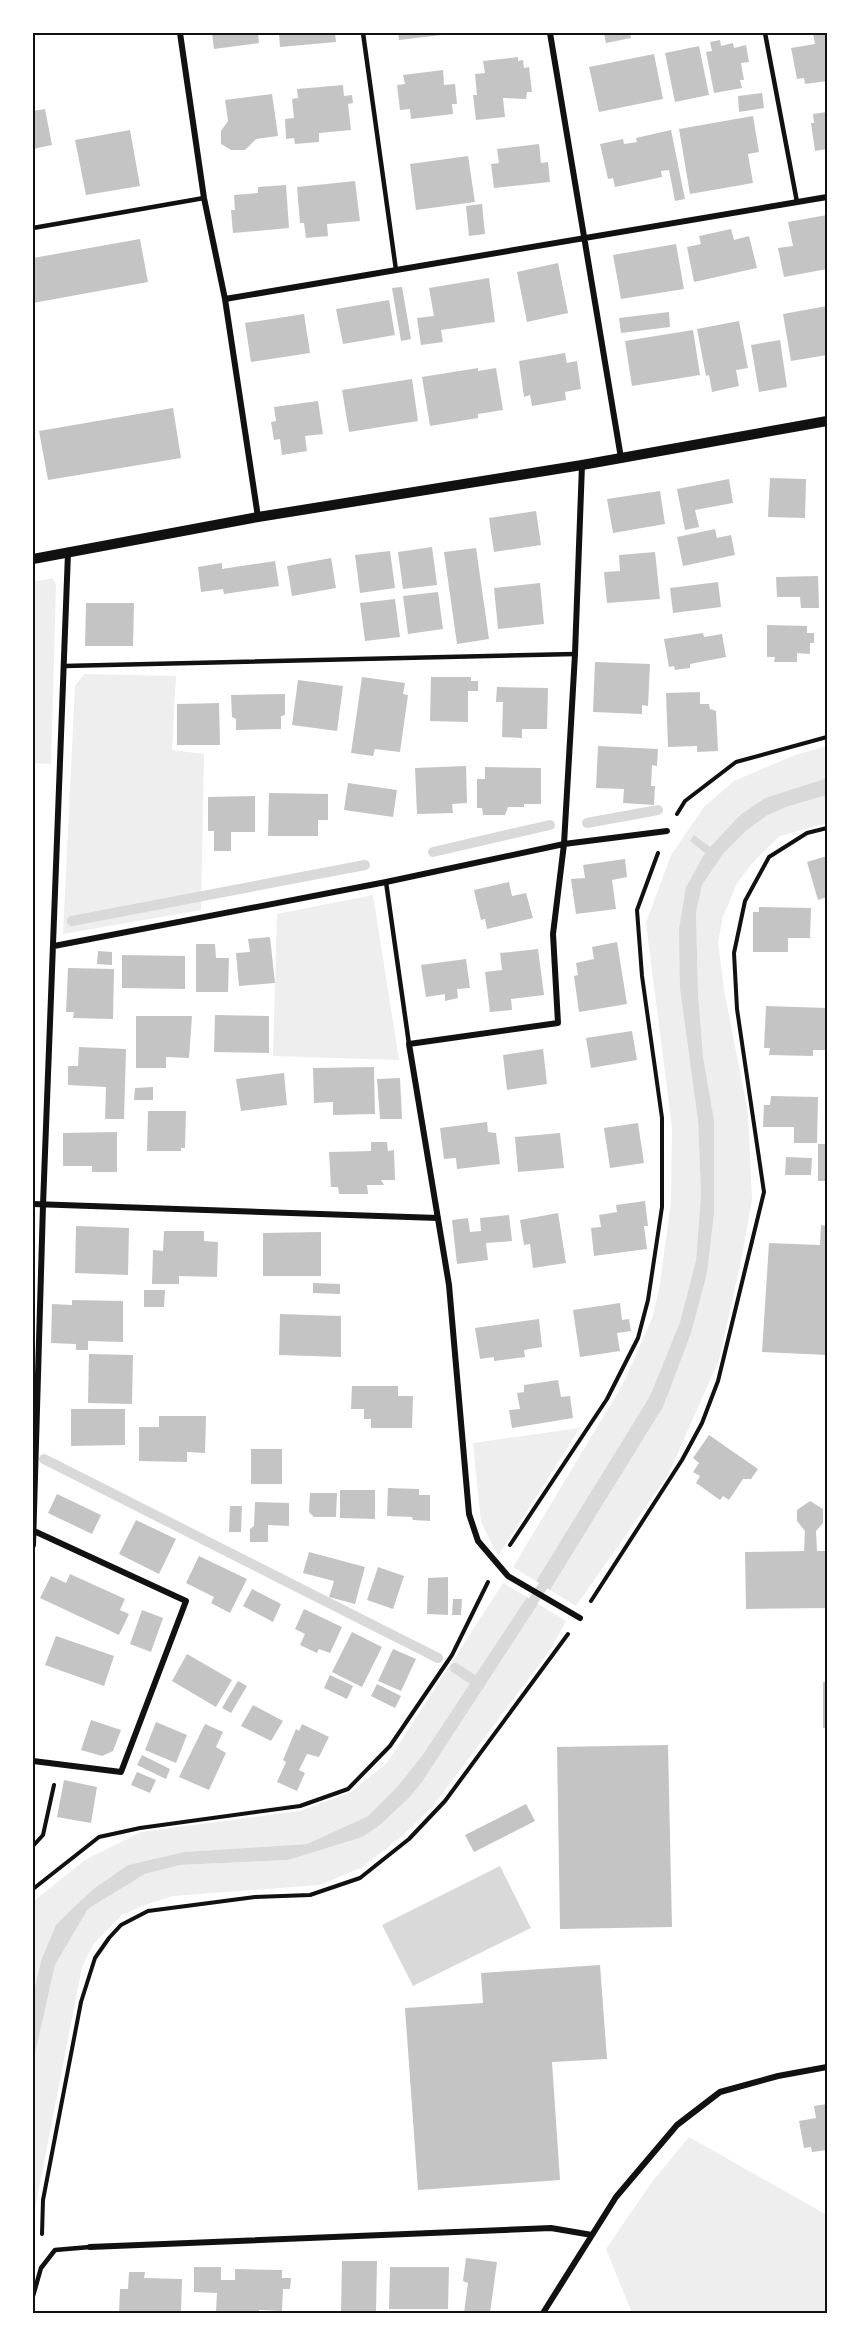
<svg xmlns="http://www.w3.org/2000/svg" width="860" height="2346" viewBox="0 0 860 2346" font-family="'DejaVu Sans',sans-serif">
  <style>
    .green { fill: #eee }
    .water { fill: #d9d9d9 }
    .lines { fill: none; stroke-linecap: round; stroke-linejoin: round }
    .stream { stroke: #d9d9d9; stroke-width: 10 }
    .building { fill: #c4c4c4 }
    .path { stroke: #111; stroke-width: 4 }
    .service { stroke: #111; stroke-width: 4.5 }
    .minor { stroke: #111; stroke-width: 6 }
    .tertiary { stroke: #111; stroke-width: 10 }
    .neatline { fill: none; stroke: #111; stroke-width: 2 }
  </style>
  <rect width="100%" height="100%" fill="#fff"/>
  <path class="green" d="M53,578l3,7 -5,179 -18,-1v-181z
    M84,674l92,2 -4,74 32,4 -3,156 -138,24 12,-248z
    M827,746v32l-62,20 -24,16 -31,33 -19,-6 14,12 -19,34 5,174 7,59 3,74 -5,66 -16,62 -30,74 -114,185 -23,-14 110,-183 30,-68 7,-32 11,-83 1,-73 -26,-205 25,-68 33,-48 30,-26 61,-26z
    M827,795v28l-47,13 -26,25 -17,22 -14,34 -5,25 6,48 24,123 4,87 -10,56 -23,104 -51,115 -92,131 -26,-16 113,-183 44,-134 7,-58v-94l-11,-65 -5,-63 -2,-80 6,-28 21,-31 23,-23 20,-15 20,-9z
    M373,895l26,165 -126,-4 4,-142z
    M580,1428l-82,128 -17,-34 -8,-79z
    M503,1583l24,14 -103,156 -26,33 -30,30 -61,28 -123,8 -56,13 -87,96 -8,34v-91l2,-4 50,-40 56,-28 159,-21 51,-19 36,-29z
    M538,1604l28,17 -15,28 -119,158 -31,30 -40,31 -42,17 -146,11 -28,9 -23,10 -28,28 -12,24 -49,252v-156l22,-98 33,-56 57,-35 35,-9 108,-5 92,-35 30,-28 12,-15z
    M689,2137l138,78v98h-195l-26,-64 46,-67z"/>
  <path class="water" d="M827,778v17l-41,12 -20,9 -20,15 -23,23 -21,31 -6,28 2,80 5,63 11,64v95l-7,58 -16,60 -28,74 -113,183 -14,-9 114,-185 30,-74 16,-62 5,-66 -3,-74 -18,-132 -1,-59 7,-42 19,-34 -15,-12 4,-6 16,12 31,-33 24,-16z
    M527,1597l11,7 -116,178 -12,15 -30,28 -18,12 -74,23 -108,5 -35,9 -57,35 -33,56 -22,98v-68l8,-34 15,-36 19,-19 20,-18 33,-23 56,-13 123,-8 61,-28 30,-30 26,-33z
    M500,1866l31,62 -118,58 -31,-61z"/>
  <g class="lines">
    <path class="stream" d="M587,823l71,-13
      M433,852l117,-27
      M72,921l293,-56
      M44,1459l394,199
      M526,1612l24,-37
      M455,1668l25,16"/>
  </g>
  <path class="building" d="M212,33h46l1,10 -45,6z
    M279,33h56l1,9 -56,5z
    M398,33h43v2l-42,5z
    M604,33h26l1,5 -25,5z
    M813,33h14v48l-22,3 -1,-6 -7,1 -6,-31 24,-4z
    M720,40l1,6 12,-3 1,5 12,-3 3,17 -8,1 3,17h-4l2,8 -28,5 -8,-41 6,-1 -2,-9z
    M699,46l10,49 -34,7 -10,-49z
    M654,54l9,45 -64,13 -10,-45z
    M518,57v4l5,-1 1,8 5,-1 3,25h-5l-1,7 -23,-1 2,19 -29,3 -3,-25h4l-2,-21 10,-1 -2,-12z
    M443,70l1,15 11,-1 2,20h-5l1,10 -42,5 -1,-10 -10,1 -3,-25 8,-1 -2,-9z
    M343,85l1,11 8,-1 1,8 -5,1 3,26 -32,3v9l-24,2 -1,-6 -8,1 -1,-20 9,-1 -2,-19 6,-1 -1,-9z
    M762,93l2,15 -25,4 -1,-16z
    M272,94l6,42 -22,3 -11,11h-14l-10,-6v-13l7,-10 -3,-21z
    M45,109l7,36 -19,4v-38z
    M827,112v37l-12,2 -4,-28h3l-1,-9z
    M753,116l6,36 -11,2 5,29 -63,11 -11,-65z
    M130,130l10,56 -54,9 -11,-55z
    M671,130l14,69 -10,2 -6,-31 -8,1 1,6 -47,10 -2,-9 -5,1 -8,-35 23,-5 1,5 13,-2 -1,-4z
    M539,144l2,19 7,-1 2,20 -56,6 -3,-24 8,-1 -2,-14z
    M468,156l7,46 -59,8 -6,-46z
    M355,181l5,40 -33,3 1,12 -22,2 -2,-15h-4l-3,-36z
    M286,185l3,43 -56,5 -2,-23h4l-1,-15 24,-2v-6z
    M482,204l3,30 -16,2 -3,-30z
    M827,215v54l-43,8 -6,-29 15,-2 -5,-24z
    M731,229l3,11 15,-4 8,32 -63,14 -7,-35 14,-3 -2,-8z
    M140,239l8,43 -115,21v-45z
    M676,244l8,45 -63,10 -8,-44z
    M558,263l10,50 -41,9 -10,-50z
    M489,278l6,44 -54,8 2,12 -22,3 -4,-27 17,-2 -5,-28z
    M402,287l9,52 -10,2 -9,-53z
    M389,300l6,35 -52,9 -7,-35z
    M827,306v49l-36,6 -8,-47z
    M669,312l1,15 -49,6 -2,-15z
    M304,314l6,39 -59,9 -6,-39z
    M739,321l9,47 -12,2 3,16 -27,6 -3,-17 -3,1 -9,-47z
    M693,330l7,45 -68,11 -7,-45z
    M780,340l7,47 -28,5 -8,-47z
    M565,353l2,10 10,-2 4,28 -16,3 1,8 -34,6 -2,-11 -6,2 -5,-36z
    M478,368v3l18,-3 7,42 -25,4v4l-48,8 -8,-49z
    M412,379l6,42 -69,11 -7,-42z
    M318,401l5,33 -18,2 2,15 -25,4 -2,-16 -6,1 -3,-18 5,-1 -2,-14z
    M173,408l8,50 -133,22 -9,-49z
    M770,478l36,1 -1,39 -37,-1z
    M729,479l4,24 -38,7 4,17 -14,3 -8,-41z
    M660,491l5,33 -52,9 -6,-34z
    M536,511l5,34 -47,7 -5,-34z
    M715,529l2,9 14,-3 4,20 -52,11 -6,-29z
    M432,547l5,38 -34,4 -5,-37z
    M476,548l13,91 -32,5 -13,-92z
    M390,551l5,37 -35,5 -5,-38z
    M655,552l5,47 -53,4 -3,-31 16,-1 -1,-16z
    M331,558l5,30 -44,8 -5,-30z
    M275,561l4,25 -55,8 -1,-5 -22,3 -3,-25 24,-4v6z
    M818,576l1,32h-18l-1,-11h-23l-1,-20z
    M718,582l3,25 -48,6 -3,-25z
    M540,583l4,41 -46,5 -4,-41z
    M438,592l5,37 -35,5 -5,-38z
    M395,599l5,38 -35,4 -5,-38z
    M86,603h48l-1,43h-48z
    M767,625l40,1v7h7v10h-4v11l-13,-1v9h-23l1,-5h-8z
    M703,633l1,4 18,-3 4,23 -36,7v4l-15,2 -1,-4 -5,1 -5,-28z
    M595,662l55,2 -2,42 -6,-1v9l-49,-2z
    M362,677l43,6 -2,11 5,1 -8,57 -25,-3 -2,7 -22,-3z
    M431,677h40v4h7v10h-10v31l-38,-1z
    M298,680l45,6 -6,45 -45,-6z
    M497,687l51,1 -1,41h-25v9l-20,-1 1,-35h-7z
    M700,692v12h9l1,5 6,2 2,40 -21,1v-6l-29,1 -2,-54z
    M285,694v21l-4,1v13l-45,1v-11l-4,-2 -1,-22z
    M219,703l1,42h-43v-41z
    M598,746l60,3 -1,17 -5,-1 -1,21h4l-1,19 -31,-2 1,-14 -28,-1z
    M466,766l1,37 -15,1 1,9 -36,1 -2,-46z
    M485,767l56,1v36h-17v3h-16l-3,8h-22l-1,-7h-5v-29h8z
    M348,783l49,7 -4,27 -49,-7z
    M269,793l59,1v26h-10v16h-50z
    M255,796v36h-24v19h-17v-20h-6v-34z
    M827,856v41l-9,3 -11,-38z
    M625,859l2,18 -15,3 4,29 -40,5 -5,-35 14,-1 -2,-13z
    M509,882l3,14 14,-3 7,25 -46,11 -2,-10 -4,1 -7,-30z
    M759,907l52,1 -1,30h-22v14h-35v-40h6z
    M270,937l5,46 -36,3 -3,-33 14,-1 -2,-13z
    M617,942l10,62 -48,8 -5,-36 4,-1 -2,-12 18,-4 -2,-12z
    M196,944h19l1,14h13l-1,34h-32z
    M538,949l6,46 -33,4 1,11 -22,2 -5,-40 17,-2 -2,-17z
    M98,951l14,1v13l-15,-1z
    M122,955l63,1v33l-63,-1z
    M466,959l4,29 -13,1 1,9 -13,3v-7l-19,3 -5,-32z
    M68,968l46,1 -1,50 -40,-1 1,-6h-8z
    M766,1006l61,2v42h-14v6l-44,-1 1,-7h-6z
    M215,1015l54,1v37l-55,-1z
    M136,1016h56l-3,42 -23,-1v11h-30z
    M632,1031l5,29 -46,8 -5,-30z
    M79,1047l47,2 -2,70h-19l1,-32 -38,-2v-19h10z
    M543,1049l4,35 -40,6 -4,-35z
    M374,1067l1,47 -42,1v-13l-19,1 -1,-35z
    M284,1073l3,32 -46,6 -5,-32z
    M400,1078l2,41h-22l-3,-40z
    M153,1087v13h-19l1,-12z
    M771,1096l47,1 -1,46h-23v-16h-31l1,-22h6z
    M148,1111h38l-1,37h-4v3h-34z
    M487,1122l1,10 8,1 4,31 -43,5 -1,-11 -12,1 -4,-31z
    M638,1123l6,40 -34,5 -6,-40z
    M117,1132v40h-25v-6h-29v-33z
    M560,1133l4,35 -46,4 -3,-35z
    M371,1142h16l1,9 6,-1 1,30h-14l3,5h-17l1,9h-29l-1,-7h-7l-2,-35 42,-1z
    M818,1144h9v37h-9z
    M786,1157l26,1 -1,17h-26z
    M645,1201l3,25h-4l3,23 -53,7 -3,-28 10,-1 -2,-12 18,-3 -1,-7z
    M558,1213l8,50 -33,5 -3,-24 -6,1 -4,-25z
    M509,1215l3,26 -26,2 2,17 -31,4 -5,-44 16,-2 2,14 11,-1 -1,-13z
    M821,1225l6,1v129l-65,-3 7,-109 51,2z
    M76,1226l53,2 -1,47 -53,-2z
    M164,1231h40v10l14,1 -1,35 -38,-1v8h-27l1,-34 10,1z
    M321,1232v44h-58v-43z
    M313,1283l27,1v10l-27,-1z
    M144,1290h21l-1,17h-20z
    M72,1300l51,1v41l-35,-1v9h-12v-6l-25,-1 1,-39 20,1z
    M620,1303l2,17 7,-1 2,12 -14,2 3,18 -40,6 -7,-47z
    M280,1314l61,2v41l-62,-2z
    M539,1319l3,28 -18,3 1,7 -31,4v-4l-14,2 -5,-31z
    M89,1354l44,1 -1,49 -44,-1z
    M558,1380l3,17 9,-1 3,22 -61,10 -3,-18 11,-1 -3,-16 7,-1v-7z
    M352,1386h46v10h15l-1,32h-41v-9h-7v-10h-13z
    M71,1409h54v36l-54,1z
    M159,1416h47l-1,37 -18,-1v10l-48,-1v-34h20z
    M709,1435l49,34 -7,10h-8l-14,21 -6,-4 -3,4 -24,-17 4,-7 -7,-4 6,-9 -6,-5z
    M251,1449h31v35h-31z
    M388,1488l31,1v6h11v26l-17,-1 -1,-3 -25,-1z
    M340,1490h35v29l-35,-1z
    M310,1493h27l-1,24h-22l-5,-5z
    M57,1494l44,21 -9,19 -44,-21z
    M810,1501l13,8v14l-7,8 1,20h10v57l-81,1 -1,-57 59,-1 1,-20 -8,-10v-11z
    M255,1502l34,1v23l-21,-1v17h-18v-13l4,-3z
    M230,1506h12l-1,26h-12z
    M136,1520l40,19 -17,35 -40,-20z
    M309,1552l56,15 -10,37 -26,-7 5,-16 -31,-8z
    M199,1556l48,23 -17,34 -19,-10 3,-6 -28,-14z
    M378,1567l26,9 -11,33 -26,-9z
    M70,1574l55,25 -5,11 9,4 -10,21 -79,-37 11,-22 15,7z
    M448,1577v38l-21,-1 1,-36z
    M252,1589l29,15 -8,18 -30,-16z
    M453,1599h9l-1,16h-9z
    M304,1609l38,18 -12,26 -11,-4 -2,4 -17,-8 5,-11 -10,-5z
    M142,1610l21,8 -12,34 -21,-8z
    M352,1632l30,15 -20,40 -30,-15z
    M56,1636l58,20 -10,30 -59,-21z
    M393,1649l23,10 -15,32 -23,-10z
    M187,1654l45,26 -16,27 -44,-26z
    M330,1675l23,11 -6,13 -23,-11z
    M238,1681l9,5 -16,27 -9,-5z
    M823,1682h4v46h-4z
    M377,1684l24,12 -6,12 -24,-12z
    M253,1705l30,16 -12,20 -30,-15z
    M91,1720l30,10 -8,21 -11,5 -21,-6z
    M156,1722l31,13 -11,28 -31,-13z
    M205,1724l18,8 -7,15 10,6 -17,37 -30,-13z
    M302,1724l27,13 -10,20 -12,-3 -8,16 6,3 -8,18 -20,-9 9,-20 -3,-2 13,-31 3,2z
    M668,1745l4,182 -112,2 -3,-182z
    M142,1755l28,14 -4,10 -29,-14z
    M137,1772l19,8 -6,13 -19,-8z
    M64,1780l33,7 -6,36 -34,-6z
    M526,1804l9,17 -61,31 -9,-17z
    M600,1965l7,94 -55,3 8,118 -142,10 -13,-182 78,-5 -2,-30z
    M827,2104v46l-15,2 -1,-5 -7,1 -5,-27 17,-3 -2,-12z
    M466,2258l31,4 -7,51h-26l4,-30 -5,-2z
    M342,2261h35l-1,52h-35z
    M194,2267h27v13h14v-11l47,1v8h9l-1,11h-7l-1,22 -23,-1v3l-43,-2 1,-18 -23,-1z
    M390,2267h59l-1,42h-59z
    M129,2272h16l-1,6 38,1 -1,34h-62l1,-24h8z"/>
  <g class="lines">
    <path class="path" d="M677,814l8,-13 51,-39 91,-25
      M510,1545l97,-146 31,-61 10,-38 14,-93v-89l-20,-142 -5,-66 21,-57
      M591,1601l91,-141 20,-37 16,-42 46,-189 -27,-183 -3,-56 11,-52 24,-44 38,-24 20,-5
      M33,1846l10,-11 11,-50
      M33,1889l66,-52 41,-9 160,-22 48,-17 42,-43 62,-91 36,-73
      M42,2234l1,-34 38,-198 14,-44 14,-20 12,-13 27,-14 107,-14 55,-2 50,-17 49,-39 36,-38 123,-167"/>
    <path class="service" d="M363,33l33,237
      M765,33l32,169
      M33,228l171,-30
      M64,666l511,-12
      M386,882l23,162
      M33,2296l8,-28 14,-18 35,-3"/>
    <path class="minor" d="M180,33l24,165 21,101 33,218
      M550,33l71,425
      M225,299l602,-102
      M54,946l332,-64 178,-38 103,-13
      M33,1204l405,14
      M33,1545l10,-340 25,-652
      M580,1618l-72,-42 -30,-35 -9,-27 -20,-229 -40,-241 149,-21 -5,-89 11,-90 11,-190 7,-189
      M33,1761l88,11 65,-171 -152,-70
      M90,2247l461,-19 41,7
      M543,2313l73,-116 61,-72 43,-33 58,-16 49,-9"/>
    <path class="tertiary" d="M33,559l225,-42 324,-52 245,-44"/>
  </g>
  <rect width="860" height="2346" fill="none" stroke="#ffffff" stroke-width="69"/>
  <rect x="34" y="34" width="792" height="2278" class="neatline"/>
</svg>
